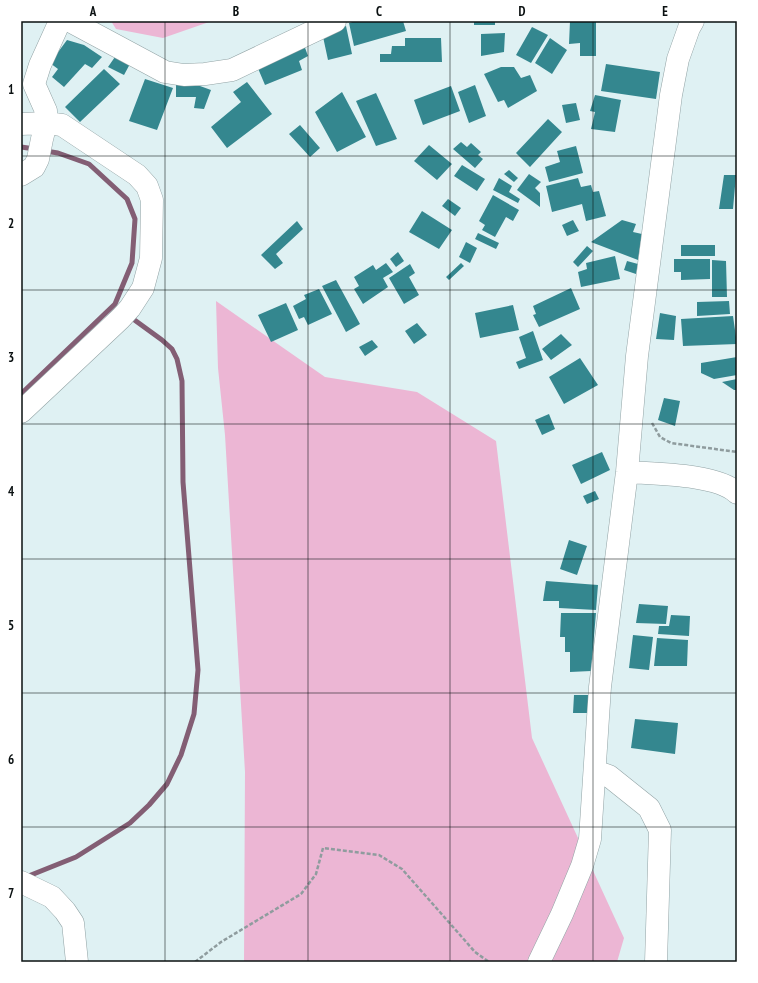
<svg xmlns="http://www.w3.org/2000/svg" width="758" height="983" viewBox="0 0 758 983" font-family="'PT Sans Narrow',sans-serif">
  <style>
    .green { fill: #ecb6d4 }
    .lines { fill: none; stroke-linecap: round; stroke-linejoin: round }
    .stream { stroke: #835e74; stroke-width: 5 }
    .building { fill: #34878f }
    .minor-casing { stroke: #92a3a5; stroke-width: 23 }
    .path { stroke: #8f9c9e; stroke-width: 2.5; stroke-dasharray: 4 2; stroke-linecap: butt }
    .minor { stroke: #fff; stroke-width: 22 }
    .grid { fill: none; stroke: #0a1011; stroke-width: 1; stroke-opacity: 0.55 }
    .neatline { fill: none; stroke: #0a1011; stroke-width: 1.5 }
    .grid-label { font-size: 13px; text-anchor: middle; font-weight: bold; fill: #0a1011 }
  </style>
  <rect width="100%" height="100%" fill="#dff1f3"/>
  <path class="green" d="M111,21h101l-49,17 -47,-9z
    M216,301l109,76 92,15 79,49 36,297 92,200 -7,24h-373l1,-190 -20,-337 -7,-67z"/>
  <g class="lines">
    <path class="stream" d="M21,147l14,2
      M21,394l94,-90 17,-41 3,-44 -8,-20 -38,-35 -31,-11 -13,-2
      M26,877l50,-20 54,-34 19,-18 18,-21 14,-29 13,-41 4,-44 -15,-188 -1,-101 -5,-22 -5,-10 -10,-9 -33,-24"/>
  </g>
  <path class="building" d="M356,21h47l3,10 -52,15 -5,-23z
    M474,21h21v4h-21z
    M570,21h26v35h-16v-13l-11,1z
    M346,26l6,28 -24,6 -6,-28z
    M532,27l16,8 -17,28 -15,-8z
    M505,33l-1,19 -23,4v-22z
    M405,38h36l1,24h-62v-8h11l1,-8h13z
    M550,38l17,12 -15,24 -17,-11z
    M67,40l17,5 18,12 -10,11 -7,-4 -21,23 -12,-10 6,-8 -8,-6z
    M304,45l4,11 -9,5 3,9 -37,15 -8,-19z
    M117,54l14,8 -7,13 -16,-8z
    M606,64l54,8 -4,27 -55,-8z
    M501,67h13l7,11 9,-3 7,16 -29,17 -4,-8 -6,2 -14,-28z
    M104,69l16,15 -40,38 -15,-15z
    M145,79l28,9 -16,42 -28,-9z
    M247,82l25,32 -45,34 -16,-21 30,-25 -8,-10z
    M176,85l24,1 11,4 -7,19 -10,-1 2,-11h-20z
    M475,85l11,31 -17,7 -11,-31z
    M451,86l9,25 -37,14 -9,-25z
    M342,92l24,45 -29,15 -22,-40z
    M376,93l21,46 -21,7 -20,-45z
    M595,95l26,5 -6,32 -24,-3 4,-17 -5,-1z
    M576,103l4,17 -14,3 -4,-18z
    M548,119l14,13 -32,35 -14,-14z
    M300,125l20,23 -10,9 -21,-23z
    M461,142l6,5 4,-4 10,9 -3,3 5,4 -8,9 -22,-19z
    M429,145l23,19 -15,16 -23,-19z
    M576,146l7,27 -34,9 -4,-15 15,-5 -3,-11z
    M462,165l23,14 -8,12 -23,-15z
    M509,170l9,8 -4,4 -10,-8z
    M529,174l12,8 -6,6 5,5v14l-23,-17z
    M724,175h12l-3,34h-14z
    M499,178l13,8 -3,6 11,7 -2,4 -25,-13z
    M578,178l3,9 10,-2 2,7 6,-1 7,25 -20,5 -4,-17 -30,8 -6,-26z
    M493,195l26,15 -6,11 -7,-4 -11,20 -13,-7 3,-5 -6,-4z
    M448,199l13,9 -6,8 -13,-10z
    M422,211l30,19 -13,19 -30,-17z
    M573,220l6,11 -12,5 -5,-11z
    M622,220l14,4 -3,8 9,2 -4,26 -47,-18z
    M297,221l6,8 -27,25 7,9 -8,6 -14,-14z
    M478,233l21,10 -3,6 -21,-10z
    M466,242l11,6 -7,15 -11,-6z
    M681,245h34v11h-34z
    M587,246l6,5 -15,16 -5,-5z
    M398,252l6,9 -8,6 -6,-8z
    M615,256l5,23 -39,8 -3,-15 9,-3 -1,-6z
    M674,259h36v20l-29,1v-8h-7z
    M712,260l14,1 1,36h-15z
    M627,261l11,3 -2,10 -12,-4z
    M386,263l7,9 -10,6 5,9 -25,17 -9,-15 5,-3 -5,-9 19,-12 3,5z
    M461,263l3,3 -15,14 -3,-3z
    M410,264l5,9 -6,4 10,18 -15,9 -15,-26z
    M336,280l24,44 -14,8 -24,-46z
    M571,288l9,21 -41,18 -6,-12 3,-1 -3,-8z
    M319,289l13,25 -24,11 -4,-8 -5,2 -6,-13 13,-7 -2,-4z
    M729,301l1,13 -33,2v-14z
    M286,303l12,27 -27,12 -13,-27z
    M513,305l6,25 -39,8 -5,-25z
    M660,313l16,3 -2,24 -18,-1z
    M733,316l4,28 -54,2 -2,-27z
    M417,323l10,12 -13,9 -9,-13z
    M533,331l10,29 -24,9 -3,-7 10,-4 -7,-21z
    M561,334l11,11 -21,15 -9,-11z
    M372,340l6,7 -13,9 -6,-9z
    M737,357v18l-23,4 -13,-6v-10z
    M580,358l18,27 -34,19 -15,-27z
    M737,379v11h-3l-12,-8z
    M664,398l16,3 -5,25 -17,-6z
    M549,414l6,15 -13,6 -7,-15z
    M602,452l8,18 -29,14 -9,-19z
    M595,491l4,8 -12,5 -4,-8z
    M569,540l18,6 -10,29 -17,-6z
    M546,581l52,4 -2,25 -37,-2v-7h-16z
    M639,604l29,2 -2,18 -30,-1z
    M561,613h35l-5,58 -21,1v-20h-5v-15h-5z
    M671,615l19,1 -1,20 -31,-2 1,-8h10z
    M633,635l20,2 -4,33 -20,-2z
    M657,638l31,2 -1,26h-33z
    M574,695h14v18h-15z
    M635,719l43,4 -3,31 -44,-6z"/>
  <g class="lines">
    <defs>
      <path id="minor" d="M70,21l95,51 19,3 21,-1 27,-4 103,-49
        M21,124l25,-1 16,2 75,50 10,11 5,14 -1,58 -8,30 -13,20 -9,10 -100,94
        M21,175l13,-8 4,-8 4,-20 4,-16v-12l-12,-27 6,-19 20,-44
        M627,472c28,2 90,2 110,21
        M595,771l14,5 40,32 11,22 -4,132
        M21,882l31,15 13,14 8,12 4,39
        M539,962l23,-48 20,-48 8,-27 10,-152 27,-215 10,-116 34,-261 7,-36 11,-31 4,-7"/>
    </defs>
    <use href="#minor" class="minor-casing"/>
    <path class="path" d="M652,423l8,14 11,6 66,9
      M195,962l26,-20 80,-48 15,-20 7,-26 56,7 23,14 73,83 14,10"/>
    <use href="#minor" class="minor"/>
  </g>
  <path class="grid" d="M165,21v941M308,21v941M450,21v941M593,21v941M21,156h716M21,290h716M21,424h716M21,559h716M21,693h716M21,827h716"/>
  <rect width="758" height="983" fill="none" stroke="#ffffff" stroke-width="44"/>
  <rect x="22" y="22" width="714" height="939" class="neatline"/>
  <g class="grid-label">
    <text x="93" y="16">A</text>
    <text x="236" y="16">B</text>
    <text x="379" y="16">C</text>
    <text x="522" y="16">D</text>
    <text x="665" y="16">E</text>
    <text x="11" y="94">1</text>
    <text x="11" y="228">2</text>
    <text x="11" y="362">3</text>
    <text x="11" y="496">4</text>
    <text x="11" y="630">5</text>
    <text x="11" y="764">6</text>
    <text x="11" y="898">7</text>
  </g>
</svg>
